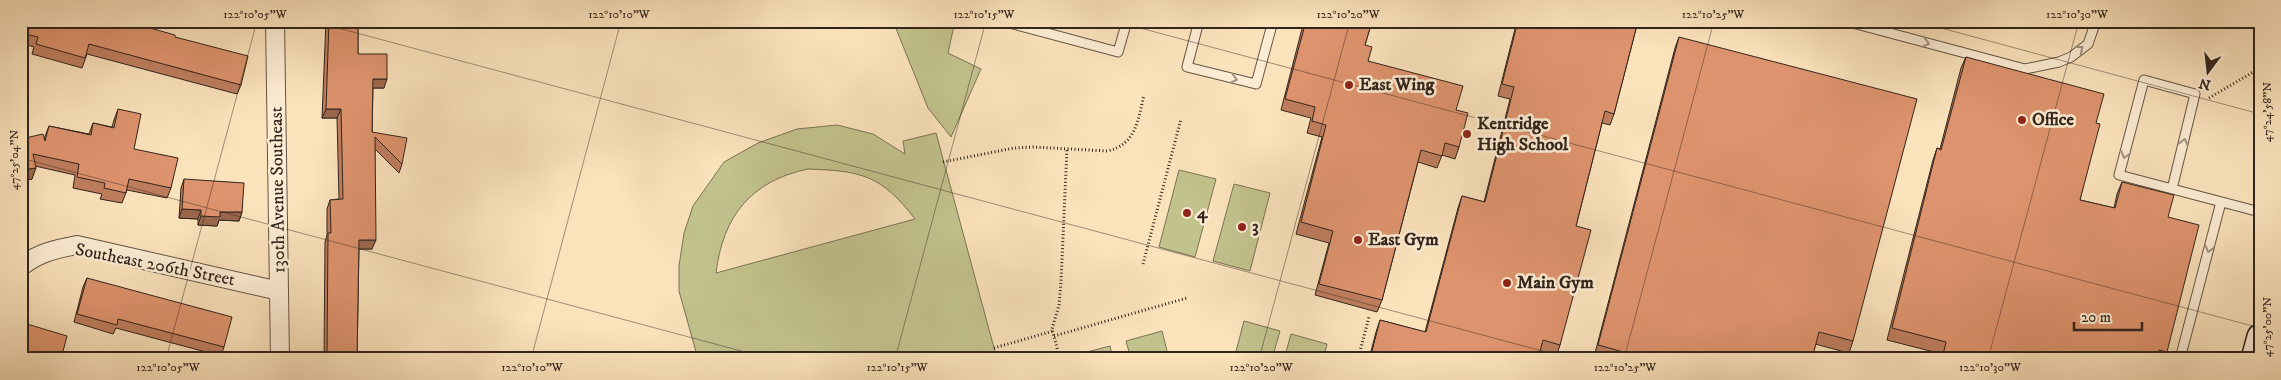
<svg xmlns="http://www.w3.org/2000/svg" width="2281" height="380" viewBox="0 0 2281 380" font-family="'IM FELL DW Pica',serif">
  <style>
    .green { fill: #c2c28d; stroke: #7a7354; fill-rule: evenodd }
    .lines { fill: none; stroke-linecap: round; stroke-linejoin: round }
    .lane-casing { stroke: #645444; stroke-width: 11 }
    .street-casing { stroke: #645444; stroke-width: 20 }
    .secondary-casing { stroke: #32241c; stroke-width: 28 }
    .path { stroke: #32241c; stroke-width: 3; stroke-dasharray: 1 2.5; stroke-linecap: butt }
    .lane { stroke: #fcecd3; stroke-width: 9 }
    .street { stroke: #fcecd3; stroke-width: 18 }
    .secondary { stroke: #fcecd3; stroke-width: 25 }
    .wall { fill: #be7e5e; stroke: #32241c }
    .shaded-wall { fill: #9b674c; stroke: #32241c }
    .building { fill: #dd936d; stroke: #32241c }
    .oneway { stroke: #a19281 }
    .ticks { fill: none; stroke: #32241c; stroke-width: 1; stroke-opacity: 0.45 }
    .poi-dot { fill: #8f2418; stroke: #fcecd3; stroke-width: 2 }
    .labels { text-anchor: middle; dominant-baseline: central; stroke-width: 5; stroke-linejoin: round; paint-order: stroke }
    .poi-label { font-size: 18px; font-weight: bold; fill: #32241c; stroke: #fcecd3; text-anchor: start }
    .street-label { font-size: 18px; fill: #32241c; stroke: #fcecd3 }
    .neatline { fill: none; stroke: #32241c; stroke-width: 2 }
    .ticks-label { font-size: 12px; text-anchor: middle; fill: #32241c }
  </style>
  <rect width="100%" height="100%" fill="#fae2bb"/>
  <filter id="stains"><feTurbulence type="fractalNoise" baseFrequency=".004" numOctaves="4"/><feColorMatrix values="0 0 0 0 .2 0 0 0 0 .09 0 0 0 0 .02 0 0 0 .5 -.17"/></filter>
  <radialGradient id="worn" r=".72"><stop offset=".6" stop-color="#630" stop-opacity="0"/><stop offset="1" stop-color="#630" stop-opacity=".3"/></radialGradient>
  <path class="green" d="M893,21h62l-7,32 33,16 -30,68 -23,-29z
    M837,125l36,9 32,20 -2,-13 33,-8 61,226h-299l-19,-68v-25l5,-33 9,-27 31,-44 34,-19 39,-14zM808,169c54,2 73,6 107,50l-199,54c7,-57 35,-92 92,-104z
    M1179,170l37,9 -21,78 -36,-10z
    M1234,184l36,9 -20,78 -37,-10z
    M1244,321l36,10 -8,28h-38z
    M1162,331l7,28h-38l-5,-18z
    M1291,334l36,10 -4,15h-39z
    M1110,346l3,13h-37l-1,-4z"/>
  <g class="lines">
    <defs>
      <path id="lane" d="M1002,21l116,31 9,-31
        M1199,21l-12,46 69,17 17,-63
        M1845,21l180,48 34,-7 12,-5 17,-13 8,-23
        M2172,189l23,-95 -51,-14 -25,95c47,12 94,25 141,37
        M2180,359l41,-157"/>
      <path id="street" d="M275,21l5,338
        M21,267c16,-14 35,-18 56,-22l202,46"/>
      <path id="secondary" d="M2254,359l6,-22"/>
    </defs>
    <use href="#lane" class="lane-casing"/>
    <use href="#street" class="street-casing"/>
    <use href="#secondary" class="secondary-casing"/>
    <path class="path" d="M2209,98l51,-30
      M943,162l71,-14 19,-1 74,4c29,-6 31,-31 37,-56
      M1143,264l38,-145
      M1054,336l133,-38
      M994,348l59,-17
      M1060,359l-8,-30 7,-24 2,-23 6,-134
      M1358,359l11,-42"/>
    <use href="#lane" class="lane"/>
    <use href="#street" class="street"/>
    <use href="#secondary" class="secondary"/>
  </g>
  <path class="wall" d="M21,21l154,16 66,48 -4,9 -150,-40 -5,14 -50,-14 2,-7 -13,-4z
    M326,21h32v33l26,34h-11l-1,44 30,32 -3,9 -24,-24 -3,100h-13l-2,110h-33l1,-117 2,-7v-26l3,-9 9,-1 -2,-81h-15z
    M1304,21h68l-7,24 3,16 88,49 3,37 -4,12 -13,-4 -5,13 -19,-6 -36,138 -5,12 -62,-17 14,-52 -33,-9 26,-97 -15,-4 4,-15 -30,-8z
    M1517,21h121l-24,93 -4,11 -8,-2 -26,103 -16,119 -4,12 -16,-5 -2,7h-169l7,-27 4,-12 45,12 33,-124 4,-12 22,6 26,-103 -12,-3z
    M1679,37l174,304 -4,12 -34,-9 -3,15h-211l-7,-2 81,-309z
    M1966,57l130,66 -16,77 34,8 3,-14 5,-12 46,35 -1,135 -3,7h-223l1,-5 -55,-14 46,-180 4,-12 3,1 21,-81z
    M118,109l16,40 37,39 -4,10 -40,-8 -5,13 -22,-4 2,-5 -29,-6 2,-13 -40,-9 -3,13 -11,2v-42h23l5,-13 40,8 4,-11 19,4 2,-7z
    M184,179l58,33 -3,9 -20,-1 -2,6 -19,-1v-6l-19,-1 2,-30z
    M87,278l137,69 -3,9 -105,-28 -3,6 -39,-12 9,-35z"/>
  <path class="shaded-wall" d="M373,79h14l-3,9h-14z
    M326,109h15l-4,9h-15z
    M36,168l-4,11 -11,2v-11z
    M182,209l19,1 -3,9 -19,-1z
    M220,212h22l-3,9 -20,-1 -2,6 -19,-1 3,-9z
    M359,240h17l-4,9h-16z"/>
  <path class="building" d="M21,21h104l50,14v2l73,19 -7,29 -152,-41 -4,14 -49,-14 2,-7 -17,-4z
    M329,21h29v33h29v25h-14l-1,53 35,6 -5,26 -27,-27 1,103h-17l-2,119h-30l1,-126h3l-1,-33 13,-1 -2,-90h-15z
    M1306,21h66l-7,24 7,2 -4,14 95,25 -7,24 12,3 -9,34 -14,-4 -3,13 -21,-6 -39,150 -63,-16 14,-53 -32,-9 25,-97 -14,-4 3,-14 -30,-8z
    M1518,21h120l-24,93 -9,-3 -29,115 15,4 -31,115 -17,-5 -5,19h-168l10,-39 46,12 36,-136 23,6 29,-115 -12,-3z
    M1679,37l238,62 -64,242 -34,-9 -7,27h-187l2,-6 -29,-8z
    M1966,57l138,37 -8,29 4,1 -20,76 35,8 7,-26 52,13 -6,22 31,8 -32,127 -8,-2 -2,9h-215l4,-17 -54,-14 45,-180 4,2z
    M118,109l23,5 -7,35 44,9 -7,30 -42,-9 -3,14 -22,-5 1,-5 -28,-6 2,-13 -46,-10 3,14 -15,2v-31l22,-5 2,7 4,-15 42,9 2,-12 21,5z
    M184,179l60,4 -2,29h-22v5l-19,-1v-6l-19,-1z
    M87,278l145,39 -8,30 -106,-28 -1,6 -40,-11z
    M27,324l40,12 -6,23h-40v-14z"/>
  <defs><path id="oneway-chevron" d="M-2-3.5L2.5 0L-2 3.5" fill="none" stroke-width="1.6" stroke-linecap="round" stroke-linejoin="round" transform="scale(1.25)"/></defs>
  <g class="oneway">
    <use href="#oneway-chevron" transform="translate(1926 43) rotate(15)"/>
    <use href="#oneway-chevron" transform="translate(2080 49) rotate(-37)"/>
    <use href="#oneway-chevron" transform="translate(1234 79) rotate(14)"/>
    <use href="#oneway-chevron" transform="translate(2184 142) rotate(-76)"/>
    <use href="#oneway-chevron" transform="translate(2125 155) rotate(105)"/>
    <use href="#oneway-chevron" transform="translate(2209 249) rotate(105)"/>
  </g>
  <path class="ticks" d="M312,21l1260,338M1114,21l1146,307M1915,21l345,93M21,158l750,201M166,359l91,-338M531,359l90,-338M895,359l91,-338M1259,359l91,-338M1624,359l90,-338M1988,359l91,-338"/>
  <g class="poi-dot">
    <circle cx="1349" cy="85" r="5"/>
    <circle cx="2022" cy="120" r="5"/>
    <circle cx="1467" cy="134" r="5"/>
    <circle cx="1187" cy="213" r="5"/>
    <circle cx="1242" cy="227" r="5"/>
    <circle cx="1358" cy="240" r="5"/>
    <circle cx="1507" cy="283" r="5"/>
  </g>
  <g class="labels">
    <g class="poi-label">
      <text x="1359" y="85">East Wing</text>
      <text x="2032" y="120">Office</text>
      <text x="1477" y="124">Kentridge<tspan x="1477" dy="21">High School</tspan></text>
      <text x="1197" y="213">4</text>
      <text x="1252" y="227">3</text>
      <text x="1368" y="240">East Gym</text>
      <text x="1517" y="283">Main Gym</text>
    </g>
    <g class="street-label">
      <text transform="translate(278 190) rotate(-91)">130th Avenue Southeast</text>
      <text transform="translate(155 265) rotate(11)">Southeast 206th Street</text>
    </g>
  </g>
  <rect width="2281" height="380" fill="none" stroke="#fae2bb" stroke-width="55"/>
  <g transform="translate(2208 72) rotate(195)" stroke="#fcecd3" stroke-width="4" paint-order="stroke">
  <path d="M0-4L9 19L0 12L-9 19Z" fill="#32241c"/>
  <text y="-8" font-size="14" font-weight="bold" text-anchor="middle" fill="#32241c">N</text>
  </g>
  <path d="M2074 322v8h68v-8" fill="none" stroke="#32241c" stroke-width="2.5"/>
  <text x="2081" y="322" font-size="15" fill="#32241c" stroke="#fcecd3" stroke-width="4" paint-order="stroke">20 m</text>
  <rect x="28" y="28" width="2226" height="324" class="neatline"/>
  <g class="ticks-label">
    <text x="255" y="18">122°10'05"W</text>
    <text x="619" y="18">122°10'10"W</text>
    <text x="984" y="18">122°10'15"W</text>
    <text x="1348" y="18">122°10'20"W</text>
    <text x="1713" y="18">122°10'25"W</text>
    <text x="2077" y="18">122°10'30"W</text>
    <text transform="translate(2267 112) rotate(-90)" y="4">47°24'58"N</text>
    <text transform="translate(14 160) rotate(-90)" y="4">47°25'04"N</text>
    <text transform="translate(2267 327) rotate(-90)" y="4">47°25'00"N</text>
    <text x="168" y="371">122°10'05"W</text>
    <text x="532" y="371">122°10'10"W</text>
    <text x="897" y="371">122°10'15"W</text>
    <text x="1261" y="371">122°10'20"W</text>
    <text x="1625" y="371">122°10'25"W</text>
    <text x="1990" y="371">122°10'30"W</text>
  </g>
  <rect width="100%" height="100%" filter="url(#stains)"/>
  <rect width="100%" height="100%" fill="url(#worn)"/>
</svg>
